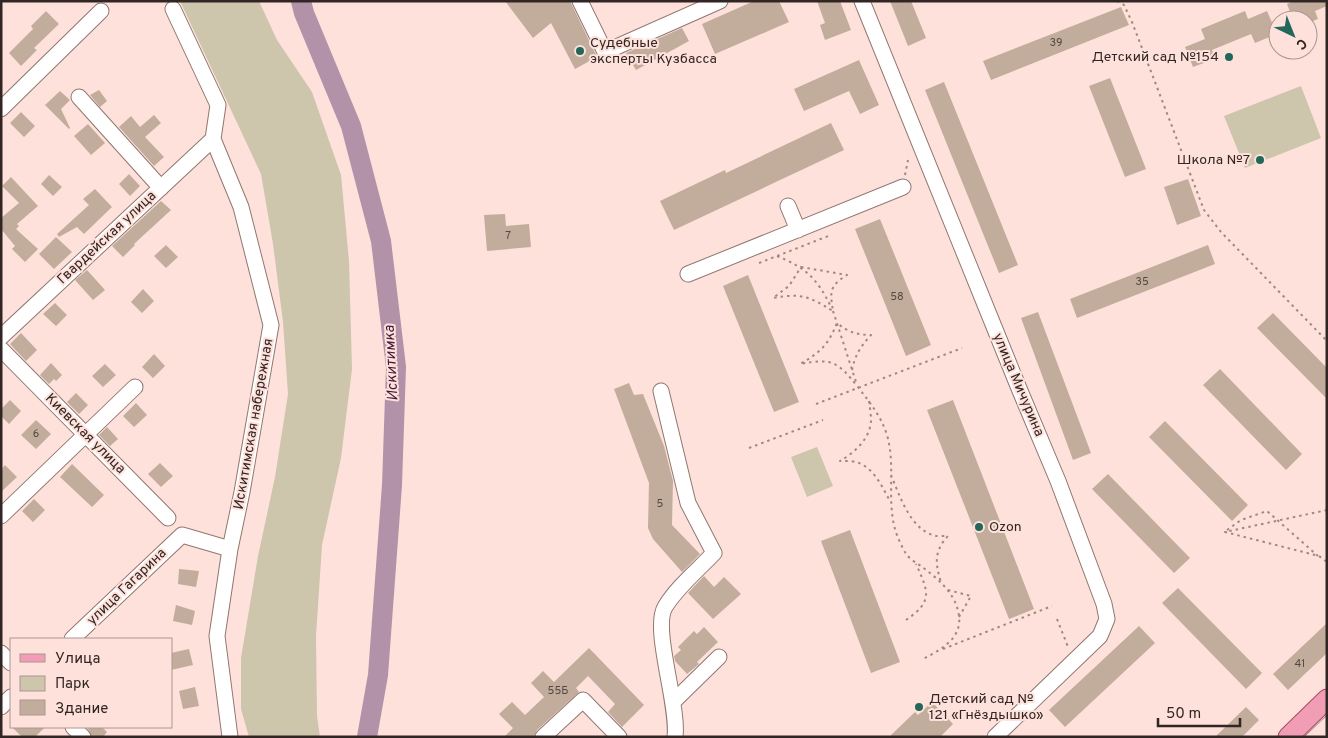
<svg xmlns="http://www.w3.org/2000/svg" width="1328" height="738" viewBox="0 0 1328 738" font-family="Overpass,sans-serif">
  <style>
    .green { fill: #cec5ad }
    .lines { fill: none; stroke-linecap: round; stroke-linejoin: round }
    .river { stroke: #b292a9; stroke-width: 20 }
    .building { fill: #c2ad9c }
    .minor-casing { stroke: #907770; stroke-width: 17 }
    .major-casing { stroke: #a94963; stroke-width: 21 }
    .path { stroke: #9d8984; stroke-width: 2; stroke-dasharray: 2.5 4; stroke-linecap: butt }
    .minor { stroke: #fff; stroke-width: 15 }
    .major { stroke: #f29db6; stroke-width: 19 }
    .tram { stroke: #98847f; stroke-width: 1 }
    .poi-dot { fill: #226759; stroke: #fee1da; stroke-width: 2 }
    .labels { text-anchor: middle; dominant-baseline: central; stroke-width: 4; stroke-linejoin: round; paint-order: stroke }
    .number-label { font-size: 11px; fill: #554842 }
    .poi-label { font-size: 14px; fill: #312624; stroke: #fee1da; text-anchor: start }
    .street-label { font-size: 14px; fill: #312624; stroke: #fee1da }
    .water-label { font-size: 15px; font-style: italic; fill: #441a3b; stroke: #fee1da }
  </style>
  <rect width="100%" height="100%" fill="#fee1da"/>
  <path class="green" d="M180,1h79l18,39 35,52 29,83 8,86 3,108 -11,89 -19,87 -6,91 1,80 3,21h-71l-8,-28v-51l17,-102 17,-79 13,-83 -5,-72 -10,-78 -12,-70z
    M1301,86l20,52 -76,30 -21,-52z
    M817,447l16,39 -26,11 -16,-40z"/>
  <g class="lines">
    <path class="river" d="M301,1l3,12 47,113 30,115 15,126 -4,118 -14,190 -11,62"/>
  </g>
  <path class="building" d="M505,1h65l27,56 -22,12 -24,-46 -18,15z
    M754,1h25l10,21 -74,32 -13,-30z
    M817,1h23l11,29 -26,10 -5,-15 5,-2z
    M890,1h21l15,37 -18,8z
    M1293,1h34v5l-12,5 3,8 -10,4v-3h-15l-6,-16z
    M1121,7l8,18 -138,55 -8,-19z
    M46,11l13,13 -25,24 3,2 -16,16 -12,-13 24,-24 -2,-3z
    M1245,11l3,8 19,-8 10,23 -22,9 -4,-9 -39,16 3,9 -22,8 -8,-20 20,-8 -4,-10z
    M682,28l7,13 -53,29 -10,-17z
    M859,60l20,45 -19,9 -11,-23 -45,20 -10,-22z
    M1110,78l36,91 -21,8 -36,-91z
    M944,82l74,183 -19,8 -74,-183z
    M99,90l8,11 -7,6 -10,-12z
    M60,91l10,9 -9,9 9,19 -1,1 -24,-24z
    M21,112l14,14 -11,11 -14,-14z
    M154,115l7,8 -16,14 19,20 -10,9 -35,-39 12,-11 9,11z
    M831,123l13,27 -170,80 -14,-29 65,-31 1,3z
    M88,124l17,19 -14,12 -17,-19z
    M129,174l11,12 -10,10 -11,-12z
    M49,175l13,12 -9,9 -12,-12z
    M11,177l27,29 -21,18 2,2 -3,3 22,20 -13,13 -13,-13 3,-3 -14,-17v-11l18,-15 -17,-17z
    M1188,179l13,37 -24,9 -13,-38z
    M95,189l17,18 -28,27 -7,-7 -18,10 -2,-3 32,-29 -6,-6z
    M161,201l10,9 -37,34 1,1 -12,12 -11,-11z
    M505,214l1,12 23,-2 2,23 -44,4 -3,-36z
    M880,219l51,126 -25,11 -51,-127z
    M56,237l16,15 -18,17 -15,-15z
    M166,245l12,12 -12,11 -12,-12z
    M1208,245l7,19 -138,54 -7,-19z
    M87,270l18,20 -12,10 -18,-20z
    M748,275l51,127 -25,10 -51,-126z
    M143,289l11,12 -12,12 -11,-11z
    M55,303l12,12 -11,11 -13,-12z
    M1038,312l53,141 -18,7 -52,-142z
    M1273,313l54,55v31l-70,-71z
    M21,333l16,17 -11,11 -16,-17z
    M154,354l11,12 -12,12 -11,-11z
    M51,363l11,12 -6,6 -2,-2 -5,5 -9,-9z
    M105,364l11,11 -13,12 -11,-11z
    M1220,369l82,85 -16,16 -83,-85z
    M629,383l5,12 9,-1 21,52 9,35 -1,44 28,29 -18,18 -29,-33 -5,-11 1,-45 -35,-94z
    M76,393l12,12 -9,9 -12,-12z
    M10,400l11,11 -12,13 -8,-8v-7z
    M953,400l81,209 -25,10 -82,-209z
    M136,403l11,12 -13,12 -11,-11z
    M36,420l15,14 -15,15 -15,-14z
    M1165,421l83,84 -16,16 -83,-84z
    M107,427l11,12 -8,7 -11,-11z
    M160,463l13,13 -12,11 -13,-13z
    M72,464l32,31 -12,12 -32,-30z
    M5,465l12,12 -16,15v-22z
    M1108,474l82,84 -16,15 -82,-84z
    M34,499l11,11 -12,12 -11,-11z
    M850,530l50,132 -29,11 -50,-132z
    M179,569l20,2 -3,16 -18,-3z
    M704,576l10,11 10,-10 17,17 -28,25 -25,-26z
    M1178,588l84,85 -16,16 -84,-86z
    M176,605l19,6 -3,14 -19,-4z
    M1327,623v30l-39,37 -15,-16z
    M1139,626l16,17 -90,84 -16,-17z
    M704,627l14,15 -21,20 2,2 -12,10 -12,-13 -1,-5 7,-6 -3,-3 16,-16 3,3z
    M589,648l55,57 -22,22 -14,-15 7,-8 -27,-28 -12,12 3,4 -42,38 -3,7h-30l9,-9 -14,-14 13,-12 13,13 19,-18 -13,-14 12,-12 11,11z
    M189,649l4,16 -22,5v-17z
    M195,687l4,19 -16,3 -4,-18z
    M932,702l21,22 -13,13h-51l26,-25 3,3z
    M1246,707l13,13 -17,17h-27z
    M12,727h33l-10,10h-13z
    M90,727h12l5,5 -4,5h-11l-4,-8z"/>
  <g class="lines">
    <defs>
      <path id="minor" d="M580,1l25,51 115,-51
        M862,1l156,385 40,95 46,123 3,15 -7,17 -105,101
        M173,9l45,96 -5,34 28,68 30,118 -29,167 -12,57 -13,87 13,101
        M79,97l82,91
        M1,109l100,-98
        M788,206l10,24
        M688,274l215,-87
        M1,337l212,-198
        M1,349l167,169
        M661,391l27,112 26,50c-16,17 -37,34 -49,54 -13,22 14,98 10,130
        M1,516l134,-129
        M72,639l110,-104 48,14
        M1,653l10,10
        M673,702l46,-45
        M1,707l10,-10
        M73,727l10,10
        M543,737l40,-37 36,37"/>
      <path id="major" d="M1288,737l39,-38"/>
    </defs>
    <use href="#minor" class="minor-casing"/>
    <use href="#major" class="major-casing"/>
    <path class="path" d="M1117,1l7,4 8,17 72,188 17,22 106,109
      M905,175l3,-15
      M777,256c29,12 40,22 54,51
      M759,263l72,-28
      M801,267l46,8c-18,11 -17,17 -14,36 -25,-15 -31,-18 -60,-13l16,-12z
      M833,311l24,74
      M852,370c3,-15 9,-24 19,-35 -14,0 -23,-3 -34,-12 -9,22 -16,29 -37,41 32,-6 37,-3 58,23 12,16 23,29 29,48 10,35 -3,72 12,105 2,5 5,10 7,14 4,5 10,9 15,12 17,13 35,27 38,50 3,23 -19,34 -36,43
      M869,401c1,7 2,14 2,20 -1,18 -17,32 -31,40 5,0 12,0 16,1 18,5 26,25 34,39
      M816,404l146,-56
      M749,448l74,-28
      M891,475c9,21 19,55 45,61 3,0 8,0 12,0 -14,15 -13,27 -7,46
      M1327,510l-102,22 94,24 8,6
      M1227,530l14,-10 26,-9 51,45
      M948,590l23,6 -12,21
      M1057,619l11,28
      M906,620c28,-19 22,-29 10,-56
      M943,649l109,-43"/>
    <use href="#minor" class="minor"/>
    <use href="#major" class="major"/>
    <path class="tram" d="M1304,737l23,-22"/>
  </g>
  <g class="poi-dot">
    <circle cx="580" cy="51" r="5"/>
    <circle cx="1229" cy="57" r="5"/>
    <circle cx="1260" cy="160" r="5"/>
    <circle cx="979" cy="527" r="5"/>
    <circle cx="919" cy="707" r="5"/>
  </g>
  <g class="labels">
    <g class="number-label">
      <text x="1056" y="43">39</text>
      <text x="508" y="236">7</text>
      <text x="1142" y="282">35</text>
      <text x="897" y="297">58</text>
      <text x="36" y="434">6</text>
      <text x="660" y="504">5</text>
      <text x="1300" y="664">41</text>
      <text x="558" y="691">55Б</text>
    </g>
    <g class="poi-label">
      <text x="590" y="43">Судебные<tspan x="590" dy="16">эксперты Кузбасса</tspan></text>
      <text x="1219" y="57" text-anchor="end">Детский сад №154</text>
      <text x="1250" y="160" text-anchor="end">Школа №7</text>
      <text x="989" y="527">Ozon</text>
      <text x="929" y="699">Детский сад №<tspan x="929" dy="16">121 «Гнёздышко»</tspan></text>
    </g>
    <g class="street-label">
      <text transform="translate(107 238) rotate(-43)">Гвардейская улица</text>
      <text transform="translate(1018 385) rotate(67)">улица Мичурина</text>
      <text transform="translate(254 424) rotate(-80)">Искитимская набережная</text>
      <text transform="translate(85 434) rotate(45)">Киевская улица</text>
      <text transform="translate(127 587) rotate(-44)">улица Гагарина</text>
    </g>
    <g class="water-label">
      <text transform="translate(392 363) rotate(-93)">Искитимка</text>
    </g>
  </g>
  <rect width="1328" height="738" fill="none" stroke="#312624" stroke-width="5"/>
  <rect x="10" y="638" width="162" height="90" fill="#fee1da" stroke="#ac9691"/>
  <rect x="20" y="654" width="25" height="8" fill="#f29db6" stroke="#ac9691"/>
  <text x="55" y="663" font-size="15" fill="#312624">Улица</text>
  <rect x="20" y="676" width="25" height="15" fill="#cec5ad" stroke="#ac9691"/>
  <text x="55" y="688" font-size="15" fill="#312624">Парк</text>
  <rect x="20" y="700" width="25" height="15" fill="#c2ad9c" stroke="#ac9691"/>
  <text x="55" y="713" font-size="15" fill="#312624">Здание</text>
  <g transform="translate(1293 35) rotate(137)"><circle r="24" fill="#fee1da" stroke="#ac9691"/>
  <path d="M0-4L9 19L0 12L-9 19Z" fill="#226759"/>
  <text y="-8" font-size="14" font-weight="bold" text-anchor="middle" fill="#312624">С</text>
  </g>
  <path d="M1158 718v8h82v-8" fill="none" stroke="#312624" stroke-width="2.5"/>
  <text x="1166" y="718" font-size="15" fill="#312624" stroke="#fee1da" stroke-width="4" paint-order="stroke">50 m</text>
</svg>
